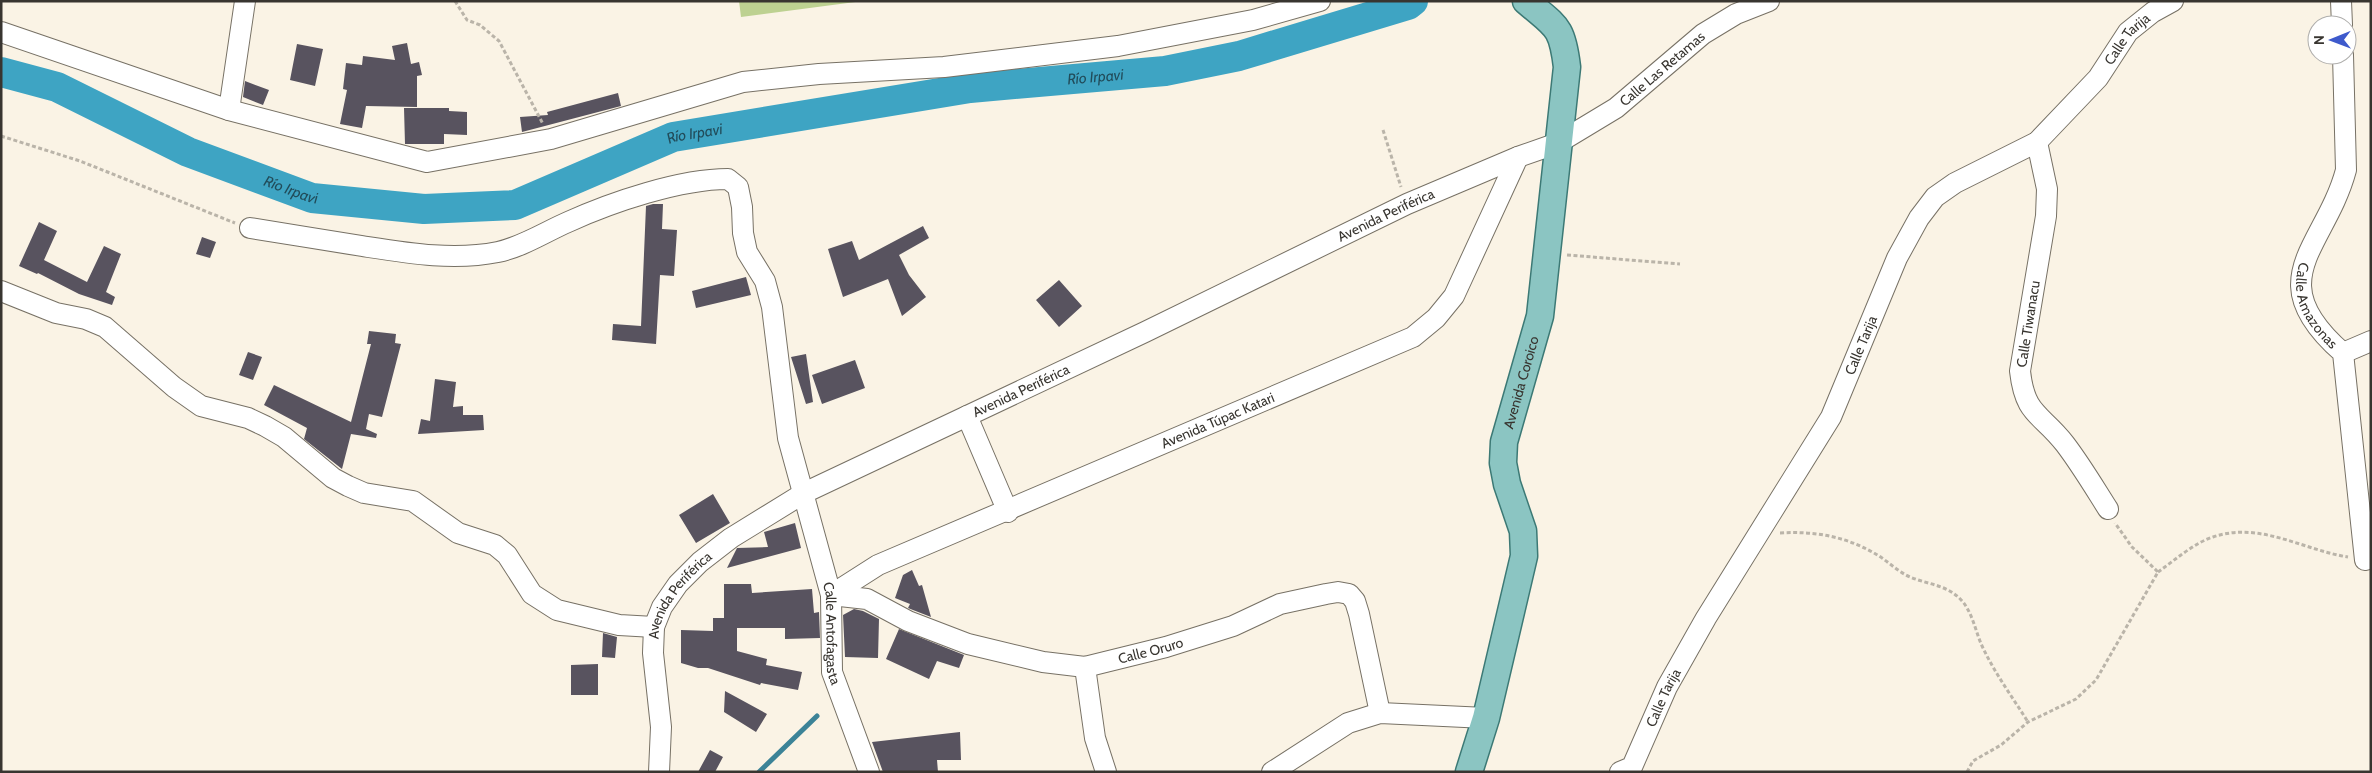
<svg xmlns="http://www.w3.org/2000/svg" width="2372" height="773" viewBox="0 0 2372 773" font-family="Cabin,sans-serif">
  <style>
    .green { fill: #bdd191 }
    .lines { fill: none; stroke-linecap: round; stroke-linejoin: round }
    .stream { stroke: #3c8397; stroke-width: 5 }
    .river { stroke: #3ea4c3; stroke-width: 30 }
    .building { fill: #58535f }
    .minor-casing { stroke: #777165; stroke-width: 22 }
    .major-casing { stroke: #3c7975; stroke-width: 29 }
    .path { stroke: #bab4a9; stroke-width: 3; stroke-dasharray: 4 2.5; stroke-linecap: butt }
    .minor { stroke: #fff; stroke-width: 20 }
    .major { stroke: #8bc5c2; stroke-width: 26 }
    .labels { text-anchor: middle; dominant-baseline: central; stroke-width: 5; stroke-linejoin: round; paint-order: stroke }
    .street-label { font-size: 14px; fill: #383530; stroke: #fff }
    .water-label { font-size: 15px; font-style: italic; fill: #214c5a; stroke: #fff }
  </style>
  <rect width="100%" height="100%" fill="#faf3e5"/>
  <path class="green" d="M739,1h124l-122,16z"/>
  <g class="lines">
    <path class="stream" d="M759,772l58,-56"/>
    <path class="river" id="s1" d="M1,72l56,15 131,65 124,46 112,11 91,-4 158,-68 297,-49 195,-17 74,-15 169,-51 5,-4"/>
  </g>
  <path class="building" d="M407,43l4,21 8,-2 3,13 -5,1v31l-51,-1 -4,22 -22,-4 7,-34 -4,-1 3,-26 16,2 1,-9 32,4 -3,-14z
    M297,44l26,5 -8,37 -25,-6z
    M245,81l24,9 -6,15 -20,-8z
    M618,93l3,13 -99,26 -2,-15 28,-2 -1,-3z
    M404,108h45v3l18,1v23l-23,-1v10h-39z
    M653,204h10l-1,25 15,1 -3,46 -14,-1 -4,69 -44,-4 1,-16 28,2 5,-120z
    M39,222l18,9 -13,29 43,22 17,-36 17,8 -15,38 9,5 -3,8 -33,-11 -41,-21 -1,1 -18,-8z
    M923,226l6,12 -30,17 10,20 17,22 -24,19 -14,-37 -45,18 -15,-48 24,-8 7,19z
    M202,237l14,5 -6,16 -14,-4z
    M746,277l5,18 -55,13 -4,-17z
    M1059,280l23,26 -23,21 -23,-27z
    M369,331l27,3 -1,9 6,1 -19,73 -13,-3 -3,15 11,5 -1,4 -25,-4 -9,35 -38,-30 3,-11 -43,-23 10,-20 77,37 20,-78h-4z
    M248,352l14,5 -9,23 -14,-5z
    M806,354l7,48 -7,2 -15,-47z
    M855,360l10,28 -43,16 -10,-29z
    M435,379l21,3 -3,25 10,-1v9h20l1,15 -66,4 3,-15 9,2z
    M713,494l17,29 -34,20 -17,-28z
    M795,523l6,25 -74,20 10,-20 31,-1 -4,-15z
    M912,570l7,16 3,-1 9,32 -18,-7 -5,-2 2,-4 -15,-6 8,-23z
    M724,584h27l1,9 60,-4 2,24 5,-1 1,26 -35,1v-11h-48v23l30,8 -1,6 36,7 -4,18 -37,-7 -1,2 -52,-17h-10l-17,-5v-33l32,1v-13h11z
    M854,609l9,2 16,8 -1,39 -33,-1 -2,-42z
    M899,629l65,26 -5,13 -22,-7 -8,18 -43,-20z
    M603,633l14,4 -2,21 -13,-1z
    M598,664v31h-27v-30z
    M725,691l42,23 -11,18 -32,-20z
    M960,732l1,28h-24l1,12h-55l-11,-30z
    M710,750l13,7 -8,15h-17z"/>
  <g class="lines">
    <defs>
      <g id="minor">
        <path d="M2341,1l1,24"/>
        <path d="M1,32l228,78 198,52 124,-23 192,-57 76,-8 125,-7 174,-21 135,-26 67,-19"/>
        <path id="s2" d="M2343,55l3,115c-21,78 -88,109 -3,183l22,207"/>
        <path d="M229,110l16,-109"/>
        <path d="M2037,142l10,47 -1,27 -26,155c5,45 21,42 45,73 16,21 29,43 43,65"/>
        <path id="s3" d="M250,228c37,6 75,12 112,18 45,7 91,15 136,6 24,-5 47,-20 70,-30 44,-20 112,-43 160,-43l10,8 4,20 1,26 4,19 18,29 7,26 16,131 43,157 1,77 37,100"/>
        <path d="M1,291l55,22 30,6 19,8 69,60 27,19 47,12 17,8 19,11 49,41 15,8 16,7 49,8 45,32 37,12 12,10 25,39 25,16 62,15 35,2"/>
        <path d="M2343,353l28,-12"/>
        <path d="M967,416l41,96"/>
        <path id="s4" d="M831,595l47,-30 535,-228 23,-19 18,-22 64,-139"/>
        <path id="s5" d="M831,595l36,4 41,22 60,23 75,18 42,5 81,-20 67,-21 47,-22 46,-10 12,-2 11,2 6,7 4,13 21,99"/>
        <path d="M1085,667l10,71 11,34"/>
        <path id="s6" d="M659,772l2,-45 -8,-74 1,-26 8,-20 16,-23 22,-22 31,-24 73,-45 341,-161 262,-128 111,-47 40,-14 58,-35 87,-74 33,-20 33,-13"/>
        <path d="M1272,772l76,-49 32,-10 106,5"/>
        <path id="s7" d="M1620,772l12,-5 35,-80 39,-69 125,-201 66,-159 22,-40 16,-21 20,-14 82,-41 61,-64 30,-46 25,-20 20,-11"/>
      </g>
      <g id="major">
        <path id="s8" d="M1469,772l17,-54 38,-162 -1,-25 -16,-47 -4,-21 1,-21 36,-126 27,-249c-5,-42 -11,-40 -41,-66"/>
      </g>
    </defs>
    <use href="#minor" class="minor-casing"/>
    <use href="#major" class="major-casing"/>
    <path class="path" d="M455,1l12,19 13,5 19,16 44,83
      M1383,130l18,57
      M1,136l79,25 155,62
      M1567,255l113,9
      M1780,533c34,-2 64,3 94,20 11,6 21,16 32,22 19,10 41,8 57,27 11,14 13,33 21,48 12,25 29,48 44,72
      M2158,572c17,-12 36,-29 55,-35 47,-16 90,13 135,20
      M1967,772l6,-11 28,-16 27,-23 48,-23 20,-19 62,-108 -26,-25 -17,-24"/>
    <use href="#minor" class="minor"/>
    <use href="#major" class="major"/>
  </g>
  <g class="labels">
    <g class="street-label">
      <text stroke="none"><textPath href="#s7" startOffset="914">Calle Tarija</textPath></text>
      <text stroke="none"><textPath href="#s6" startOffset="1311">Calle Las Retamas</textPath></text>
      <text stroke="none"><textPath href="#s6" startOffset="996">Avenida Periférica</textPath></text>
      <text stroke="none"><textPath href="#s2" startOffset="264">Calle Amazonas</textPath></text>
      <text transform="translate(2028 324) rotate(-81)">Calle Tiwanacu</text>
      <text stroke="none"><textPath href="#s7" startOffset="494">Calle Tarija</textPath></text>
      <text stroke="none"><textPath href="#s8" startOffset="402">Avenida Coroico</textPath></text>
      <text stroke="none"><textPath href="#s6" startOffset="591">Avenida Periférica</textPath></text>
      <text stroke="none"><textPath href="#s4" startOffset="425">Avenida Túpac Katari</textPath></text>
      <text stroke="none"><textPath href="#s6" startOffset="186">Avenida Periférica</textPath></text>
      <text stroke="none"><textPath href="#s3" startOffset="966">Calle Antofagasta</textPath></text>
      <text stroke="none"><textPath href="#s5" startOffset="334">Calle Oruro</textPath></text>
      <text stroke="none"><textPath href="#s7" startOffset="89">Calle Tarija</textPath></text>
    </g>
    <g class="water-label">
      <text stroke="none"><textPath href="#s1" startOffset="1139">Río Irpavi</textPath></text>
      <text stroke="none"><textPath href="#s1" startOffset="734">Río Irpavi</textPath></text>
      <text stroke="none"><textPath href="#s1" startOffset="314">Río Irpavi</textPath></text>
    </g>
  </g>
  <rect width="2372" height="773" fill="none" stroke="#383530" stroke-width="5"/>
  <g transform="translate(2332 40) rotate(269)"><circle r="24" fill="#ffffff" stroke="#afaeac"/>
  <path d="M0-4L9 19L0 12L-9 19Z" fill="#3e5acc"/>
  <text y="-8" font-size="14" font-weight="bold" text-anchor="middle" fill="#383530">N</text>
  </g>
</svg>
